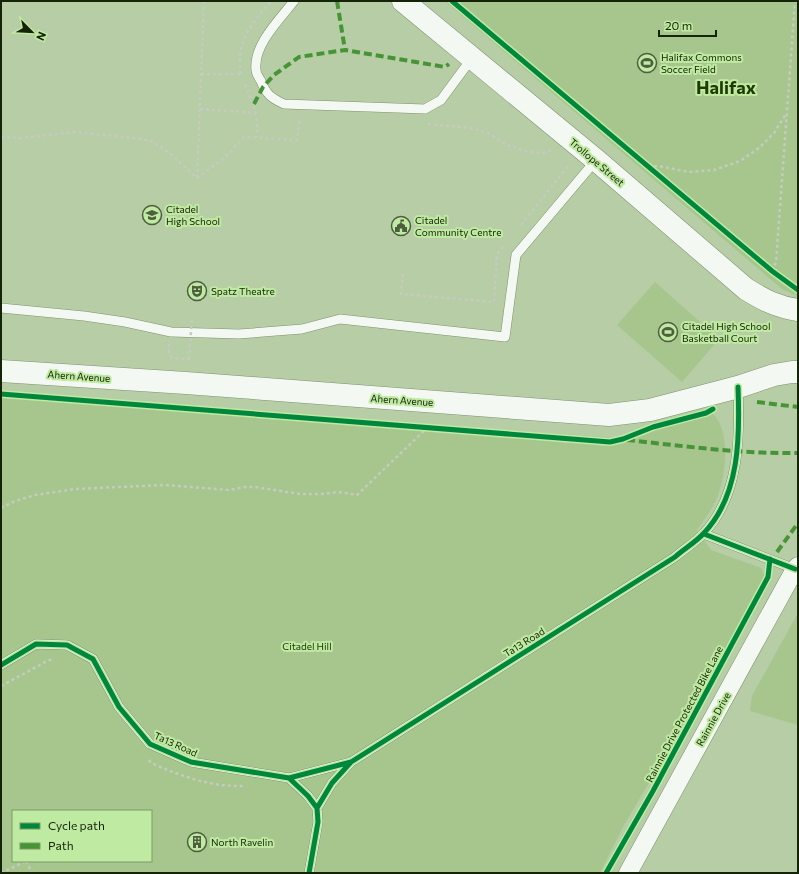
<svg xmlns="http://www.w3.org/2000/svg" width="799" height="874" viewBox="0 0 799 874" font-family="Commissioner,sans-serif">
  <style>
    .green { fill: #a6c68e; fill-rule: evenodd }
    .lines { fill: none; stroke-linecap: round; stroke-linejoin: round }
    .lane-casing { stroke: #7f9171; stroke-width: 10 }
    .street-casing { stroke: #7f9171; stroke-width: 19 }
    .secondary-casing { stroke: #7f9171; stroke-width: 23 }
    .path { stroke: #c4cbbf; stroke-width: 2.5; stroke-dasharray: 3 3; stroke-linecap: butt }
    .lane { stroke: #f4f8f2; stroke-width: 9 }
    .street { stroke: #f4f8f2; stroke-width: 18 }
    .secondary { stroke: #f4f8f2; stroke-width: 22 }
    .path-bridge { stroke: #c4cbbf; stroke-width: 2.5; stroke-dasharray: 3 3; stroke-linecap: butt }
    .quiet { stroke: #479437; stroke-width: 4; stroke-dasharray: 8 4; stroke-linecap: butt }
    .cycleway-casing { stroke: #bfeaa1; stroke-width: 8 }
    .cycleway { stroke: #00873e; stroke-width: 5 }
    .labels { text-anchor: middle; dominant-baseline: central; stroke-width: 4; stroke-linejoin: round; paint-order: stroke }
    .poi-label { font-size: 10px; fill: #152408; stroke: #bfeaa1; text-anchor: start }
    .street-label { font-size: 10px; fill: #152408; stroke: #bfeaa1 }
    .park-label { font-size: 10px; fill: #1d320a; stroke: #bfeaa1 }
    .town-label { font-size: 18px; font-weight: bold; fill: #1f3a03; stroke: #bfeaa1 }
  </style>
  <rect width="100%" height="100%" fill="#b6cda5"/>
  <path class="green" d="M445,1h353v295l-16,-7z
    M655,282l64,57 -37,43 -65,-57z
    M1,398l621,40 24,-12 65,-14c21,18 15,63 6,86 -4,11 -13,21 -20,32l14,20 50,18 7,14 -144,243 -24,48h-599zM13,811h138v50h-138z
    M798,613v112l-48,-14 2,-15z"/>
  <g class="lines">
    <defs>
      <path id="lane" d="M294,1c-14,18 -41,44 -38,69 0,3 3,8 5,11 5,13 10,17 23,23l141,5 16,-9 31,-42
        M1,308l83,8 41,6 46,10 68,2 63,-5 38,-10 165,18 11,-82 80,-95
        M704,534l91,35
        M1,665l35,-21 31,1 26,14 26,48 31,37 41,18 98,16 19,18 9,12 1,14 -9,51
        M289,778l62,-16
        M317,808l15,-25 19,-21 324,-205c9,-8 21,-15 29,-24 36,-38 36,-97 34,-146"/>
      <path id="street" d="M628,873l167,-304 3,-3"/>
      <path id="secondary" d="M403,1l193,159 150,129c18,11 31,18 52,21
        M1,371l185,12 423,32 41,-5 88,-23 36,-12 18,-3h6"/>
    </defs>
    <use href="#lane" class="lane-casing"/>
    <use href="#street" class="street-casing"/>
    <use href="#secondary" class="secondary-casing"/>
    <path class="path" d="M201,74h40
      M241,74c-5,-35 9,-47 30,-73
      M245,84c9,23 13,28 12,53
      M200,109l56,4
      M428,124l43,4 17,5 19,12 21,7 15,1 9,-3
      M1,137l20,1 53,-6 60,6 17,3 21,14 25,23
      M648,166h11l30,6 25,-2 26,-9 19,-13 15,-15 12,-19
      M197,178l26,-19 21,-22 53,3 3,-23
      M197,178l7,-177
      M521,225l48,-60
      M772,271l4,-9 19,-261
      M403,274l-2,20 93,8 3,-48 7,-8
      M169,344v9l3,5 17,1 -1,3
      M1,508l14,-7 20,-6 40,-6 22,-1 68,-3 64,5 16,-3h10l45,7h22l16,-2 19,3 71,-68
      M1,686l48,-26h5
      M149,760l2,3c30,13 59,24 92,23
      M26,861l6,12
      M1,873l25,-12"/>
    <use href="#lane" class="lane"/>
    <use href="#street" class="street"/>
    <use href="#secondary" class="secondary"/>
    <path class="path-bridge" d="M189,359l3,-42"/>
    <path class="quiet" d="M337,1l8,49
      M254,104l9,-17 11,-12 25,-18 46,-7 100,17 4,-3
      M757,402l41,5
      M627,440c57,6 114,14 171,13
      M777,552l21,-29"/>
    <defs>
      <path id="cycleway" d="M452,1l320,270 26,19
        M1,394l609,48 13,-3 30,-12 53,-14 7,-4
        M704,534l91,35
        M1,665l35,-21 31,1 26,14 26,48 31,37 41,18 98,16 19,18 9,12 1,14 -9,51
        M289,778l62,-16
        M317,808l15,-25 19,-21 324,-205c9,-8 21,-15 29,-24 36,-38 36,-97 34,-146
        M606,873l47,-82 115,-214 2,-18"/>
    </defs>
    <use href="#cycleway" class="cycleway-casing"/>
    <use href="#cycleway" class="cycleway"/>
  </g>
  <defs>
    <symbol id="stadium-ring" viewBox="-11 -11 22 22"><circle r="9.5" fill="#bfeaa1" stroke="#4d5f3f" stroke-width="1.5"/><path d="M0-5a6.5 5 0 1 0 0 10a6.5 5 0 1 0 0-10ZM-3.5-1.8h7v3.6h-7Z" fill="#4d5f3f"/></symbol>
    <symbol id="school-ring" viewBox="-11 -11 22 22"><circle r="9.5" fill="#bfeaa1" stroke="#4d5f3f" stroke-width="1.5"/><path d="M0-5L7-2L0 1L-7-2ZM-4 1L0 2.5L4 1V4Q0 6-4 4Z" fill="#4d5f3f"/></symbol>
    <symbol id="civic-ring" viewBox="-11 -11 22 22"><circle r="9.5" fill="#bfeaa1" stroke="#4d5f3f" stroke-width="1.5"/><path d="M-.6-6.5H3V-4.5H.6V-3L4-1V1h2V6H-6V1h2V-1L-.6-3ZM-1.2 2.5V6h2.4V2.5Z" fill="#4d5f3f"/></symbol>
    <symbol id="theatre-ring" viewBox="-11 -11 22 22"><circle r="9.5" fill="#bfeaa1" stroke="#4d5f3f" stroke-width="1.5"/><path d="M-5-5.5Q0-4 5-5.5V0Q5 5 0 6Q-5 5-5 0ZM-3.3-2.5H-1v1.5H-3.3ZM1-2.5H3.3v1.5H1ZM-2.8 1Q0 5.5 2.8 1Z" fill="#4d5f3f"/></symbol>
    <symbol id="building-ring" viewBox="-11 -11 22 22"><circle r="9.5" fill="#bfeaa1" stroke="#4d5f3f" stroke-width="1.5"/><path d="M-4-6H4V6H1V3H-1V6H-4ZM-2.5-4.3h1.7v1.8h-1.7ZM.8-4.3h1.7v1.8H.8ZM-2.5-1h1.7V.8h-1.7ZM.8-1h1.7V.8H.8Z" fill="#4d5f3f"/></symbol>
  </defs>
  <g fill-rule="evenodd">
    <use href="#stadium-ring" x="636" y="52" width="22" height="22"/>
    <use href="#school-ring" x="141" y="204" width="22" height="22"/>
    <use href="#civic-ring" x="390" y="215" width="22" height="22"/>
    <use href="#theatre-ring" x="186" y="280" width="22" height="22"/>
    <use href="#stadium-ring" x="657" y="321" width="22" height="22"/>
    <use href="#building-ring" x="186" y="831" width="22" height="22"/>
  </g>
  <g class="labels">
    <g class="poi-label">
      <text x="661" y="57">Halifax Commons<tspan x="661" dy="12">Soccer Field</tspan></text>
      <text x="166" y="209">Citadel<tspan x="166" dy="12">High School</tspan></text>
      <text x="415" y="220">Citadel<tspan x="415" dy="12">Community Centre</tspan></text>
      <text x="211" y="291">Spatz Theatre</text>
      <text x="682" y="326">Citadel High School<tspan x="682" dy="12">Basketball Court</tspan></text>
      <text x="211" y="842">North Ravelin</text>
    </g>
    <g class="street-label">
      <text transform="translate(597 162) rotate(40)">Trollope Street</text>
      <text transform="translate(79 376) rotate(4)">Ahern Avenue</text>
      <text transform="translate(402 400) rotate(4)">Ahern Avenue</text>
      <text transform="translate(524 642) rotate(-32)">Ta13 Road</text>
      <text transform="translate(684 714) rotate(-62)">Rainnie Drive Protected Bike Lane</text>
      <text transform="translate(713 719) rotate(-61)">Rainnie Drive</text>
      <text transform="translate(176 744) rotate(24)">Ta13 Road</text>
    </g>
    <g class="park-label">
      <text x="307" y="646">Citadel Hill</text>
    </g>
    <g class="town-label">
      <text x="726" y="87">Halifax</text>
    </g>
  </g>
  <rect width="799" height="874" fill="none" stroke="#152408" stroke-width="4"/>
  <rect x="12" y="810" width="140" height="52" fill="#bfeaa1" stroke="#7b9b64"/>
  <rect x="20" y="823" width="20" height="6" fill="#00873e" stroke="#7b9b64"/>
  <text x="48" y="830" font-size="12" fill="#152408">Cycle path</text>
  <rect x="20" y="843" width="20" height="6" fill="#479437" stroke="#7b9b64"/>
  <text x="48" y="850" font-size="12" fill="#152408">Path</text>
  <g transform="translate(32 32) rotate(114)" stroke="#bfeaa1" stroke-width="3" paint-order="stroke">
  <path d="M0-3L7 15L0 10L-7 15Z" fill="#152408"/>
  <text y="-6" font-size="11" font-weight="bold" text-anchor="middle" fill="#152408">N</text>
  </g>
  <path d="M659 30v6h57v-6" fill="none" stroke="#152408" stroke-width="2"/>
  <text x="665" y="30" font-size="12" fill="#152408" stroke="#bfeaa1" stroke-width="3" paint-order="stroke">20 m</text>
</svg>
